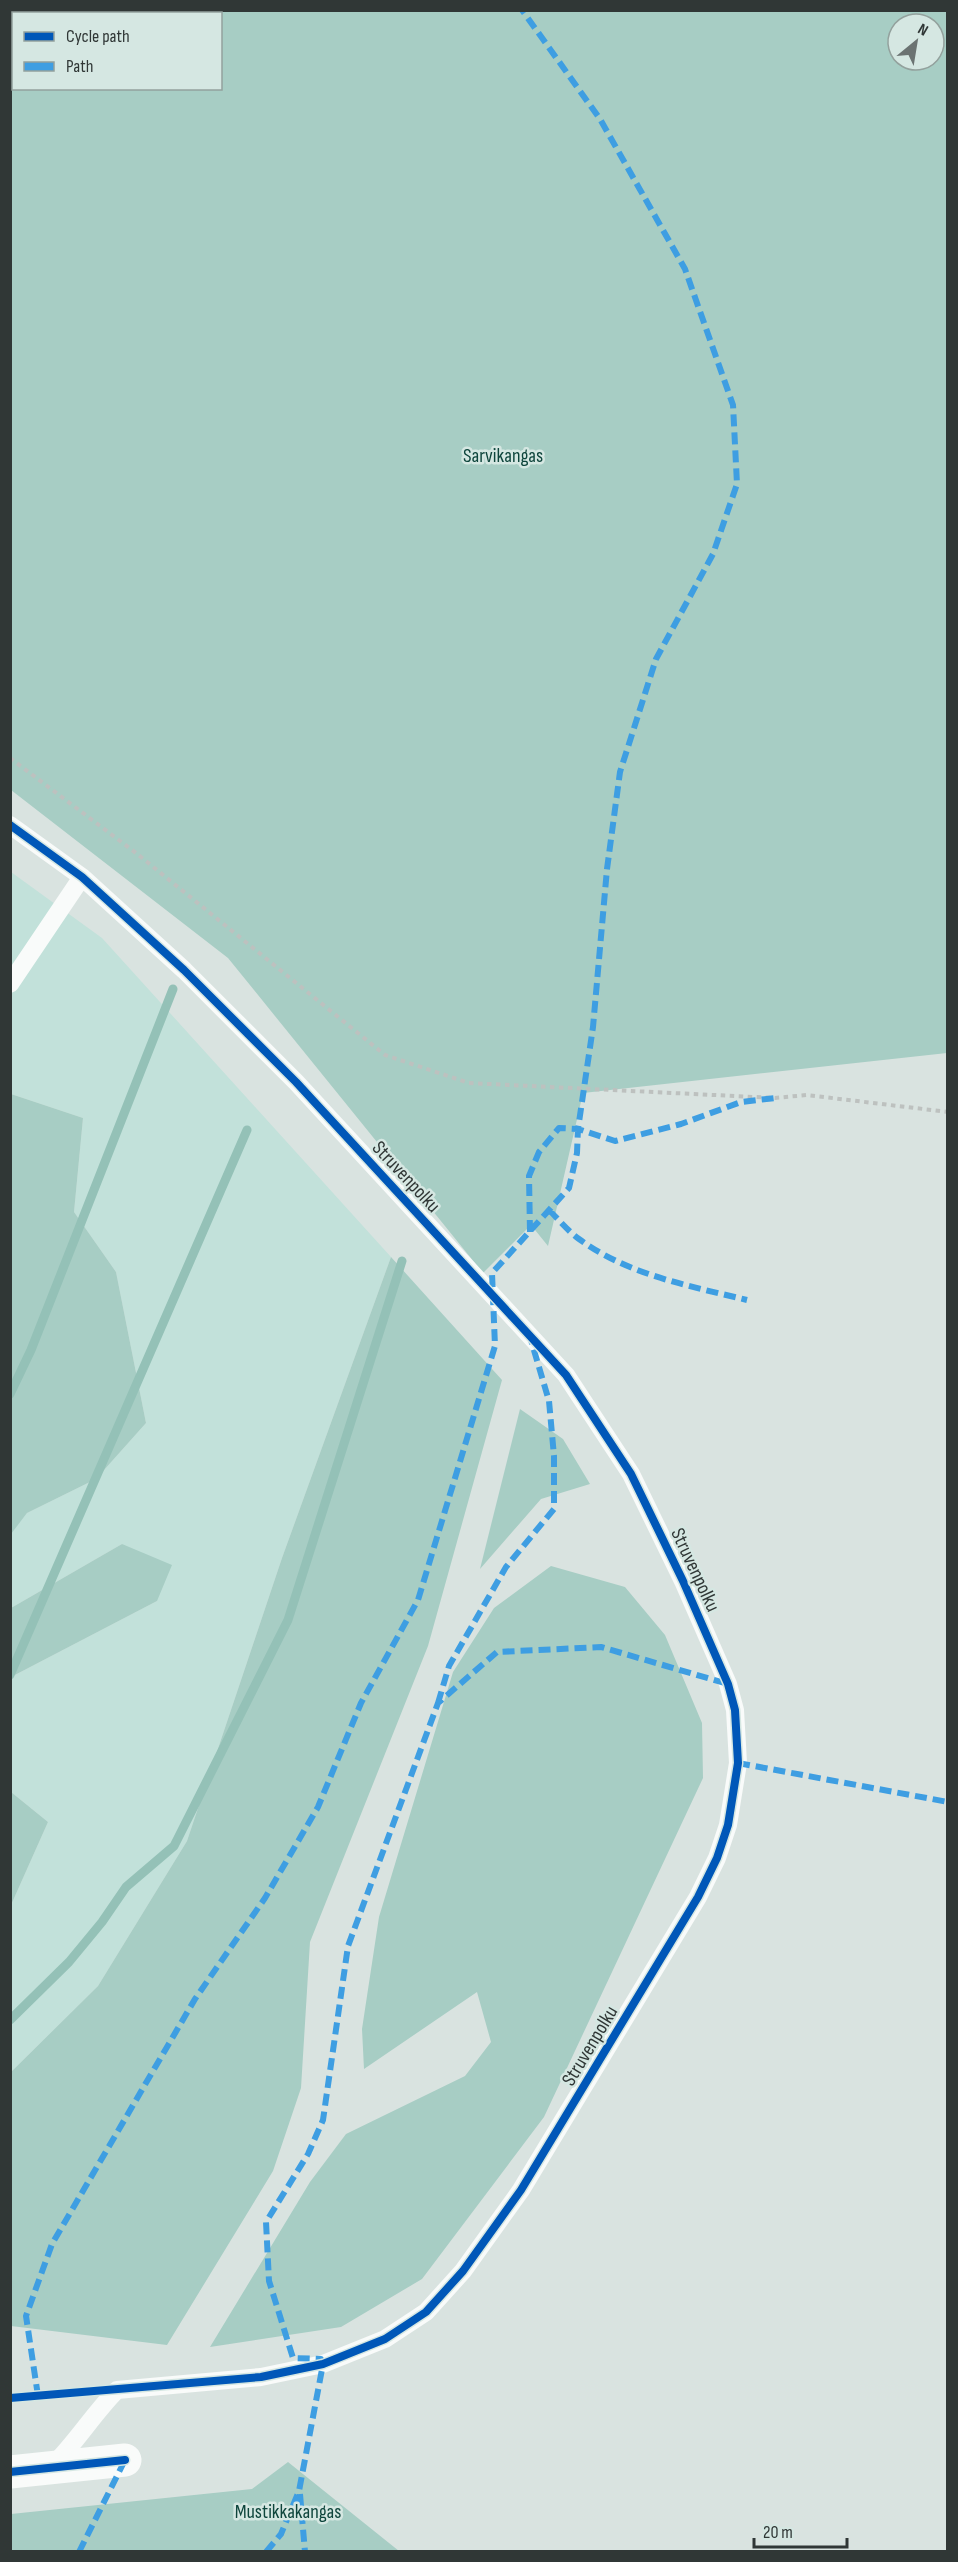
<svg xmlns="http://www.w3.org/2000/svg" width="958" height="2562" viewBox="0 0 958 2562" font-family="'Sofia Sans Condensed',sans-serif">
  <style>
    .green { fill: #c2e1da }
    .forest { fill: #a7cdc4; fill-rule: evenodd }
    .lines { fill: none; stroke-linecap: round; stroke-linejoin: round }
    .stream { stroke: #94c1b7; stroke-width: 9 }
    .path { stroke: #bdc1bf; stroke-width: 4; stroke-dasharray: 4.5 4.5; stroke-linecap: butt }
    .service { stroke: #f9fbfa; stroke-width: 18 }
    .minor { stroke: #f9fbfa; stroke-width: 33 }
    .quiet { stroke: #3e9ee2; stroke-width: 6; stroke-dasharray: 12 6; stroke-linecap: butt }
    .cycleway-casing { stroke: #d5e7e2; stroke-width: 11 }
    .cycleway { stroke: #0057b8; stroke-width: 8 }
    .labels { text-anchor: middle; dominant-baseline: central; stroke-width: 5; stroke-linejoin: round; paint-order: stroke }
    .park-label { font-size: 20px; fill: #0e453c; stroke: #d5e7e2 }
    .street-label { font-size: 20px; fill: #303736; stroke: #d5e7e2 }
  </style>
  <rect width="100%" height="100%" fill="#d9e3e0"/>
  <path class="green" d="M11,872l91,66 289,319 -109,301 -95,283 -89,145 -87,86v-167l37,-83 -37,-30v-115l146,-76 -35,-57 -111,64 -1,-74 17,-21 69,-34 50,-56 -30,-151 -42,-60 9,-94 -72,-24z"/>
  <path class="forest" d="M10,11h937v1042l-364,40 -35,153 -17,-21 -48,48 -255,-315 -217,-168zM14,14h206v74h-206zM898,24h36v36h-36z
    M11,1094l72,24 -9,94 42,60 30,151 -50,56 -69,34 -16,21z
    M391,1257l111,123 -74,266 -118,296 -9,146 -28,83 -106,174 -156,-19v-254l87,-86 89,-145 95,-283z
    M520,1409l43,30 27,45 -49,15 -61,70z
    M122,1544l50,21 -15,36 -146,76v-69z
    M551,1566l74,21 40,48 37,88 1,55 -159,339 -122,162 -81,48 -131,20 100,-165 36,-48 119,-58 26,-34 -14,-50 -113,77 -2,-40 17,-112 74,-245 41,-64z
    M11,1792l37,30 -37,83z
    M288,2462l111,89h-388v-37l241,-25z"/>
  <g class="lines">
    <path class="stream" d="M10,1394l21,-44 142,-361
      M10,1675l237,-545
      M10,2020l59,-58 33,-40 24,-35 48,-41 114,-226 114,-359"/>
    <path class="path" d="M10,758l126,95 249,202 84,28 306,15 32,-3 141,17"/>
    <path class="service" d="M10,825l72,52 102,93 112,112 270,293 65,99 52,107 45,103 7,26 3,53 -10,62 -11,33 -19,39 -177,293 -58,81 -37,41 -41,27 -62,25 -62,13 -144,13c-24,24 -41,53 -65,76
      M10,984l72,-107"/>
    <path class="minor" d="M10,2472l115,-12"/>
    <path class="quiet" d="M549,1210c10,10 19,21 30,29 49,36 111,47 168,61
      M530,1232l-1,-56 10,-24 20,-24 19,1 37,12 66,-17 60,-22 34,-4
      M438,1703l11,-37 57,-99 48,-58v-53l-5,-55 -18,-61
      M738,1763l210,39
      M38,2396l-12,-80 26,-72 143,-245 70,-101 53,-91 43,-104 57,-103 77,-254 -3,-73 77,-85 8,-35 1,-24 15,-102 14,-158 13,-97 36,-113 57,-105 24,-70 -4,-79 -48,-136 -85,-150 -78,-109
      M300,2494l5,58
      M79,2552l46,-92
      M266,2552l15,-18 18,-43 24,-127 -2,-5 -28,-1 -24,-77 -3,-59 42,-68 15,-34 25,-174 90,-243 59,-51 104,-5 127,37"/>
    <defs>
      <path id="cycleway" d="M10,825l72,52 102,93 112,112 270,293 65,99 52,107 45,103 7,26 3,53 -10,62 -11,33 -19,39 -177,293 -58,81 -37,41 -41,27 -62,25 -62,13 -251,21
        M10,2472l115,-12"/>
    </defs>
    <use href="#cycleway" class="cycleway-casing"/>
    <use href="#cycleway" class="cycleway"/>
  </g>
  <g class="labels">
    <g class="park-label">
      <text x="503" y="456">Sarvikangas</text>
      <text x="288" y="2512">Mustikkakangas</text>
    </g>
    <g class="street-label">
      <text transform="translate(406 1177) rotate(47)">Struvenpolku</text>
      <text transform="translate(695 1570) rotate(65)">Struvenpolku</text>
      <text transform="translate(590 2046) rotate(-59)">Struvenpolku</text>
    </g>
  </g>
  <rect width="958" height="2562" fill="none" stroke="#303736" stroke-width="24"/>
  <rect x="12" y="12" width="210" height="78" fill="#d5e7e2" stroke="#93a19d" stroke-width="1.5"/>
  <rect x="24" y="32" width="30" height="9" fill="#0057b8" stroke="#93a19d" stroke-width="1.5"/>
  <text x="66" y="42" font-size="18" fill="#303736">Cycle path</text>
  <rect x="24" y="62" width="30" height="9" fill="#3e9ee2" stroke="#93a19d" stroke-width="1.5"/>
  <text x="66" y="72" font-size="18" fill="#303736">Path</text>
  <g transform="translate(916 42) rotate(30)"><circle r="28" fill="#d5e7e2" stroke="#93a19d" stroke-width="1.5"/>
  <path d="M0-4.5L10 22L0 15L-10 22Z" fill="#6b7372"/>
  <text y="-9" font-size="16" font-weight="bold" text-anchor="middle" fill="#303736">N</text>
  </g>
  <path d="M754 2538v9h93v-9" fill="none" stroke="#303736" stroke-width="3"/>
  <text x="763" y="2538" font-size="18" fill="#303736" stroke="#d5e7e2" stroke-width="4.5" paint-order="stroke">20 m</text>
</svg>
